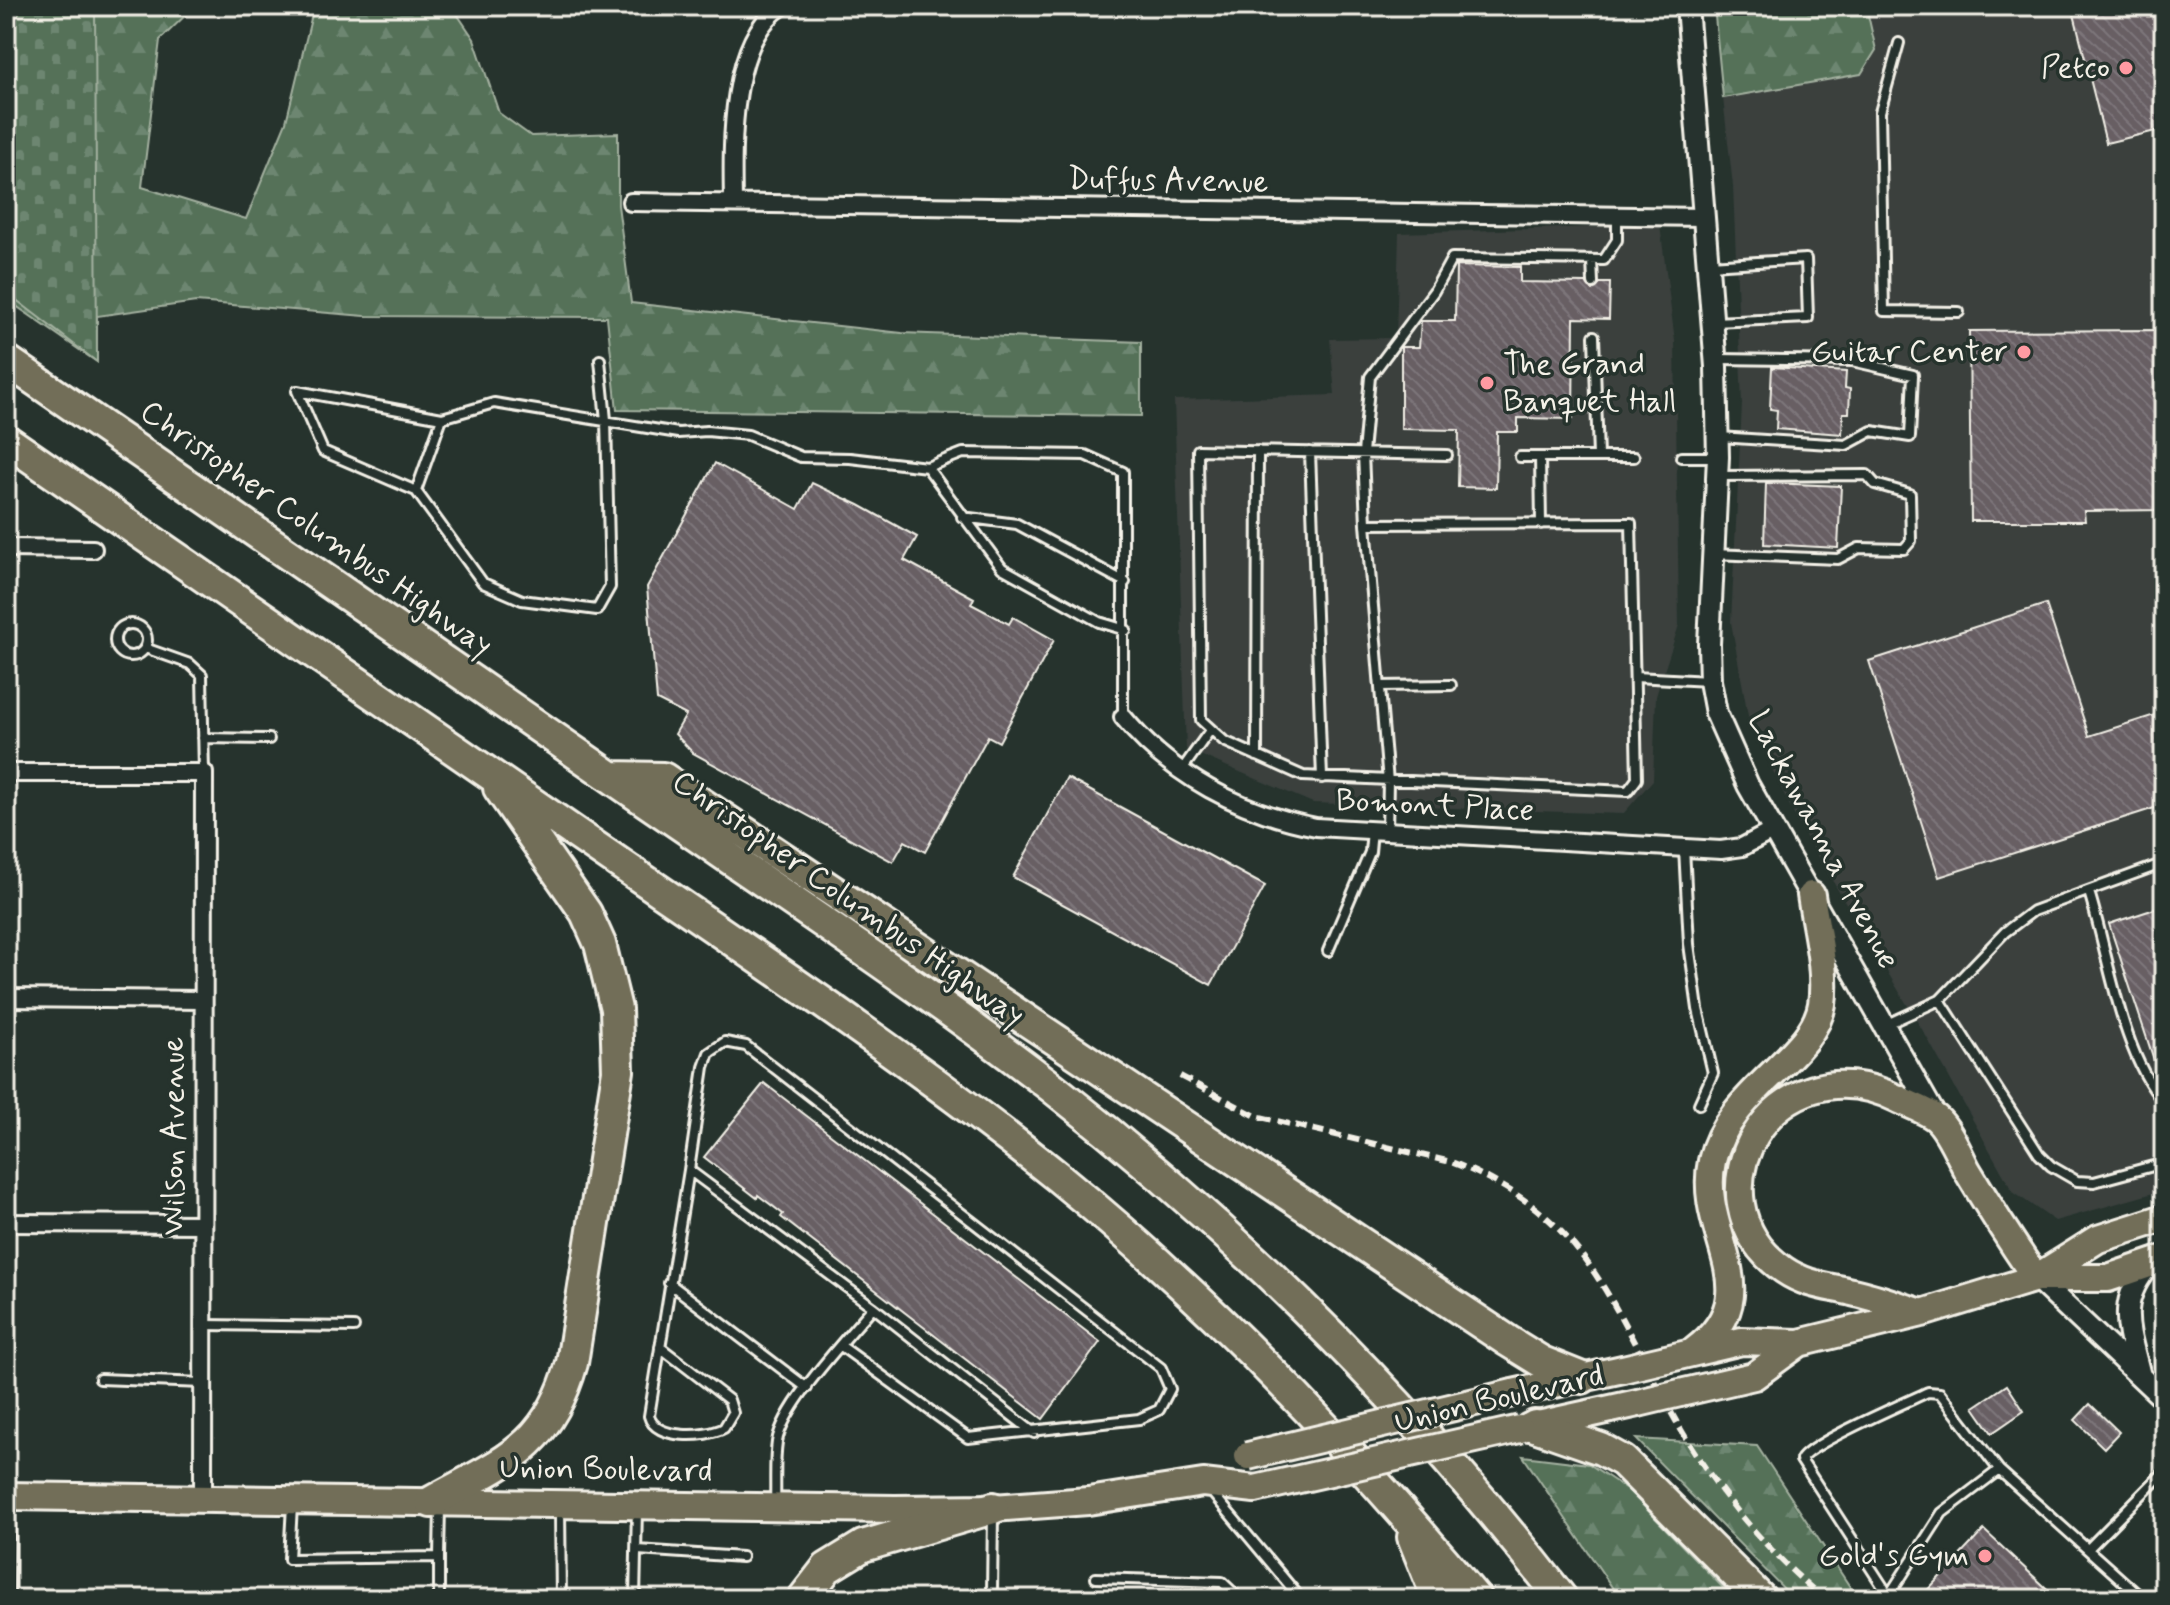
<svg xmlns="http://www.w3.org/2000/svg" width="2170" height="1605" viewBox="0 0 2170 1605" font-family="Mynerve,sans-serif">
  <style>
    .built { fill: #3a403e }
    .forest { fill: url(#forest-firs); stroke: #a4b1a0; stroke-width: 2 }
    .cemetery { fill: url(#cemetery-stones); stroke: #a4b1a0; stroke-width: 2 }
    .building { fill: url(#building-back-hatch); stroke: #f4f1e8; stroke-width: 2 }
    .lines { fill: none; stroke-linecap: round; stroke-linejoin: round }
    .service-casing { stroke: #f4f1e8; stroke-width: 14 }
    .minor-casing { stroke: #f4f1e8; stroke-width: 22 }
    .tertiary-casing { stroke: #f4f1e8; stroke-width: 26 }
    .primary-casing { stroke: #f4f1e8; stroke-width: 32 }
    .motorway-casing { stroke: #f4f1e8; stroke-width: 36 }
    .service { stroke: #26332d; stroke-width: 8 }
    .minor { stroke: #26332d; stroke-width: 16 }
    .tertiary { stroke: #26332d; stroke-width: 20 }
    .primary { stroke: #726e59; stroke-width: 26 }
    .motorway { stroke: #726e59; stroke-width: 30 }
    .rail { stroke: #f4f1e8; stroke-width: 6; stroke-dasharray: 12 6; stroke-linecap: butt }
    .primary-bridge-casing { stroke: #f4f1e8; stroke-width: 32; stroke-linecap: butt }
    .primary-bridge { stroke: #726e59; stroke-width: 26 }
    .poi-dot { fill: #ff9aa2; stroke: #26332d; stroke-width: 3 }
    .labels { text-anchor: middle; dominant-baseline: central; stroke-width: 7; stroke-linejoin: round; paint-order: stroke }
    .poi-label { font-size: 32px; fill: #f4f1e8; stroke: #26332d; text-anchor: end }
    .street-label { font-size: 32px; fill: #f4f1e8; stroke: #26332d }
  </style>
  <defs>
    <pattern id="forest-firs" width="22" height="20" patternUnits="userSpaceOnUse" patternTransform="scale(2)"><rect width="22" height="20" fill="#547159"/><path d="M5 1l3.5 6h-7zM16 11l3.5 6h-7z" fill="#6d8671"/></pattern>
    <pattern id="cemetery-stones" width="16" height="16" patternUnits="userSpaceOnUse" patternTransform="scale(2)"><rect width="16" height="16" fill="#547159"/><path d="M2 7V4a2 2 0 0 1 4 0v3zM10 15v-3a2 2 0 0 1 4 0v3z" fill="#6d8671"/></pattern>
    <pattern id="building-back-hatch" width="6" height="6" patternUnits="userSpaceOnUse" patternTransform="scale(2)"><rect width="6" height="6" fill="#675e64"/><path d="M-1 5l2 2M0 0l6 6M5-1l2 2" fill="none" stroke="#7d767a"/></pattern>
  </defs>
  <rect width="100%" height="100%" fill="#26332d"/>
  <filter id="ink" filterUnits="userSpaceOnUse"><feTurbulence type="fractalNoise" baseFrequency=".0125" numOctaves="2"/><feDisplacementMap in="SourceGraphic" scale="16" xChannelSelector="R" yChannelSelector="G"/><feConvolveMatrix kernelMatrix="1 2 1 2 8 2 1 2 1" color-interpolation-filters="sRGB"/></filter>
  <g filter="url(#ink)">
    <path class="built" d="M1866,6h298v1184l-109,31 -42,-29 -87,-156 -126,-209 -51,-106 -18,-99 11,-218 -9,-218 -10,-88 138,-24 15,-24z
      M1660,225l15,116 4,284 -23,71 -3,84 -30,34 -310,-11 -127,-54 -12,-349 161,-5 -5,-56 66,-1 3,-105z"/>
    <path class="forest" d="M6,6h189l-35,34 -18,147 104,32 40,-97 28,-116h74l67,5 19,28 25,74 32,23 87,-3v72l13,98 271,30 239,9v74l-524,-6 -10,-93 -242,-1 -169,-14 -99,14v46l-91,-63z
      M1714,6h152l10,44 -15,24 -138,24z
      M1636,1439l121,7 101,153h-64z
      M1523,1456l66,8 39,26 106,109h-114z"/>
    <path class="cemetery" d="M6,6h89l2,356 -91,-70z"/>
    <path class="building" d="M2072,6h92v123l-58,14z
      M1456,266l64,1v15l66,1 7,7 7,-7h10l-1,36 -35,-1 -1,101 -55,-1v14h-21l-1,56 -38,-1 1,-57 -58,-1v-82h18l2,-26h34z
      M2164,330v180l-80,1 1,10h-114l-2,-190z
      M1772,367l74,5 -1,16 5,1 -1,24h-6l-1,21 -66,-5 1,-19 -7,-1z
      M715,463l83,46 14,-26 47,22 58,32 -13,23 70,38 -3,6 38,20 4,-7 41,23 -55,102 -11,-6 -63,116 -20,-11 -12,21 -200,-109 -18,-19 11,-19 -29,-15 -10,-113z
      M1766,483l75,3 -3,62 -74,-4z
      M2046,604l43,132 75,-24v93l-225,72 -70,-216z
      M1067,778l198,108 -54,99 -198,-108z
      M2164,906v174l-3,1 -52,-157z
      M764,1083l336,259 -57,77 -262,-202 2,-3 -25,-19 -1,3 -53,-41z
      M2007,1385l17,26 -32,22 -18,-26z
      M2090,1404l29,28 -15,16 -29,-28z
      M1984,1530l74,69h-139z"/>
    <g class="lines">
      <defs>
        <path id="service" d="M1899,43l-19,69 4,199 75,1
          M1592,260l1,23
          M1710,265l96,-6 2,59 -95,4
          M1594,336l4,121
          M1718,359l134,2 61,14 -3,62 -38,-6 -26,14 -127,-8
          M442,418l52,-15 184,30 29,-2 41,4 53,22 49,1 77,9 36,-14 122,2 38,17v245
          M1310,452l12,326
          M1447,455c-83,-2 -166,-3 -249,-5l3,270 23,21 79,35 325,15 9,-12 -6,-256 -265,1 -3,-71 7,-76 64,-86 18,-33 152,2 13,-20v-23
          M1520,457h114
          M1540,457l1,67
          M1681,457h36
          M927,467l75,101 97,54 27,8
          M416,491l26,-73 -145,-27 26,60 93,40 67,92 39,17 75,10 13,-23 -4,-167 -6,-60
          M962,517l55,7 108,58
          M1366,524l22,258 -1,49
          M1712,554l126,5 21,-11 45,1 7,-8 -1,-47 -35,-10 -8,-9 -148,1
          M115 640a16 16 0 1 1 32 0a16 16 0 1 1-32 0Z
          M145,648l45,16 12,11 2,98
          M1635,677l74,4
          M1380,686l71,-1
          M203,738l66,1
          M1257,756l1,-305
          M1181,771l30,-42
          M1684,848l5,96 9,65 15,64 -14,31
          M2089,892c20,63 32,163 75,210
          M1328,951l42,-99 2,-22
          M1940,1000l65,-68 28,-21 131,-48
          M1885,1025l55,-25 99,154 12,12 26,15 17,1 70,-19
          M669,1283l138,105
          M873,1307l161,126
          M203,1325l151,2
          M660,1347l69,53 4,13 -9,15c-18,10 -69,12 -75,-12l40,-246
          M100,1379l103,4
          M1999,1470l-57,43 -50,78 -5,2 -86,-133c7,-16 106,-58 127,-68l12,1 59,77 144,129
          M1209,1489l92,110
          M775,1504c1,-20 -1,-42 2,-62 5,-36 71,-105 96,-135l-184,-137 15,-103 5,-14 16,-11 21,4 415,322 9,21 -11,21 -20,9 -171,19 -127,-92
          M292,1505l-3,54 150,-2v42
          M560,1509l1,90
          M2089,1548l75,-76
          M638,1550l104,7
          M439,1557l1,-51
          M1096,1578l126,4 18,17
          M992,1593l1,-80
          M9,1599l1,-98
          M635,1599l2,-91"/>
        <path id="minor" d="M631,202l1072,15
          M733,202c-1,-55 -4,-162 49,-196
          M6,548l87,1
          M1123,717c48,59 119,96 193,110l405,23 21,-3 32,-17
          M6,773h198l-1,726
          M6,998l196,2
          M6,1223l196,1"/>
        <path id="tertiary" d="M1687,6l29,361 2,90 -9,187 1,37 6,32 32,72 189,334
          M2036,1278l128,121
          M2140,1376c-11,-46 -25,-74 11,-113"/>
        <path id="primary" d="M2036,1278h72l56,-19
          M1922,1313c-23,-7 -46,-16 -70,-21 -25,-6 -46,-7 -68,-22 -102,-70 -12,-234 114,-171 12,6 28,11 38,19 13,11 23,37 31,52 22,37 45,73 69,108
          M1694,1351c79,-59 2,-116 18,-190 15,-70 102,-104 110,-157 5,-35 -6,-74 -11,-109
          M1666,1359l76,-18 57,2 123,-30 114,-35 62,-39 66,-21
          M1513,1393l110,-24
          M1680,1393l74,-17 45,-33
          M1529,1427l109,-24
          M6,1496l889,13 98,-1 95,-7 115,-18 52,6"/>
        <path id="motorway" d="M6,360c209,144 419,288 628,433 141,97 284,191 419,295 191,149 361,320 509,511
          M6,440c189,131 378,261 568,392 163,112 329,221 484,345 154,125 291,269 418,422
          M612,777l51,1 845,563 34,21 40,16
          M1535,1426l66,23 22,12 138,138
          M431,1502c72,-40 117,-53 141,-139l46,-292 -2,-62 -16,-65 -14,-31 -87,-125
          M1413,1537l25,62
          M803,1599l24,-31 36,-22 130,-38"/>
      </defs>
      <use href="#service" class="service-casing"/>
      <use href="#minor" class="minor-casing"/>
      <use href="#tertiary" class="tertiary-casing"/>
      <use href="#primary" class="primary-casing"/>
      <use href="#motorway" class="motorway-casing"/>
      <use href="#service" class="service"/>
      <use href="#minor" class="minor"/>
      <use href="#tertiary" class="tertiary"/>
      <use href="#primary" class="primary"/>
      <use href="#motorway" class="motorway"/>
      <path class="rail" d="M1180,1076l76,40 195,46c140,54 157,140 225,259 38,67 89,129 148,178"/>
      <defs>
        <path id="primary-bridge" d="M1623,1369l43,-10
          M1638,1403l42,-10
          M1248,1456l265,-63
          M1255,1489l265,-60"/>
      </defs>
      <use href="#primary-bridge" class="primary-bridge-casing"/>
      <use href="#primary-bridge" class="primary-bridge"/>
    </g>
  </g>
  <g class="poi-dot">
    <circle cx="2126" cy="68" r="8"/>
    <circle cx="2024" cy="352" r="8"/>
    <circle cx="1487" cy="383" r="8"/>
    <circle cx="1985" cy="1556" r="8"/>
  </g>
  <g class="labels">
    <g class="poi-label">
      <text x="2110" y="68">Petco</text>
      <text x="2008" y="352">Guitar Center</text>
      <text x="1503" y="365" text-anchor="start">The Grand<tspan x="1503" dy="37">Banquet Hall</tspan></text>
      <text x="1969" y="1556">Gold's Gym</text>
    </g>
    <g class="street-label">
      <text transform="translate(1168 181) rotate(1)">Duffus Avenue</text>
      <text transform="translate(316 529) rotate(35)">Christopher Columbus Highway</text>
      <text transform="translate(1435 806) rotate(3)">Bomont Place</text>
      <text transform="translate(1823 840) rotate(62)">Lackawanna Avenue</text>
      <text transform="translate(848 899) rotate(35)">Christopher Columbus Highway</text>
      <text transform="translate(174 1136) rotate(-90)">Wilson Avenue</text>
      <text transform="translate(1499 1399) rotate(-13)">Union Boulevard</text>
      <text transform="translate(606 1470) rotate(1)">Union Boulevard</text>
    </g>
  </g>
  <rect width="2170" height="1605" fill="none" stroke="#26332d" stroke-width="32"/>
  <rect x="16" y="16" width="2138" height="1573" fill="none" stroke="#f4f1e8" stroke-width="3" filter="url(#ink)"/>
</svg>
